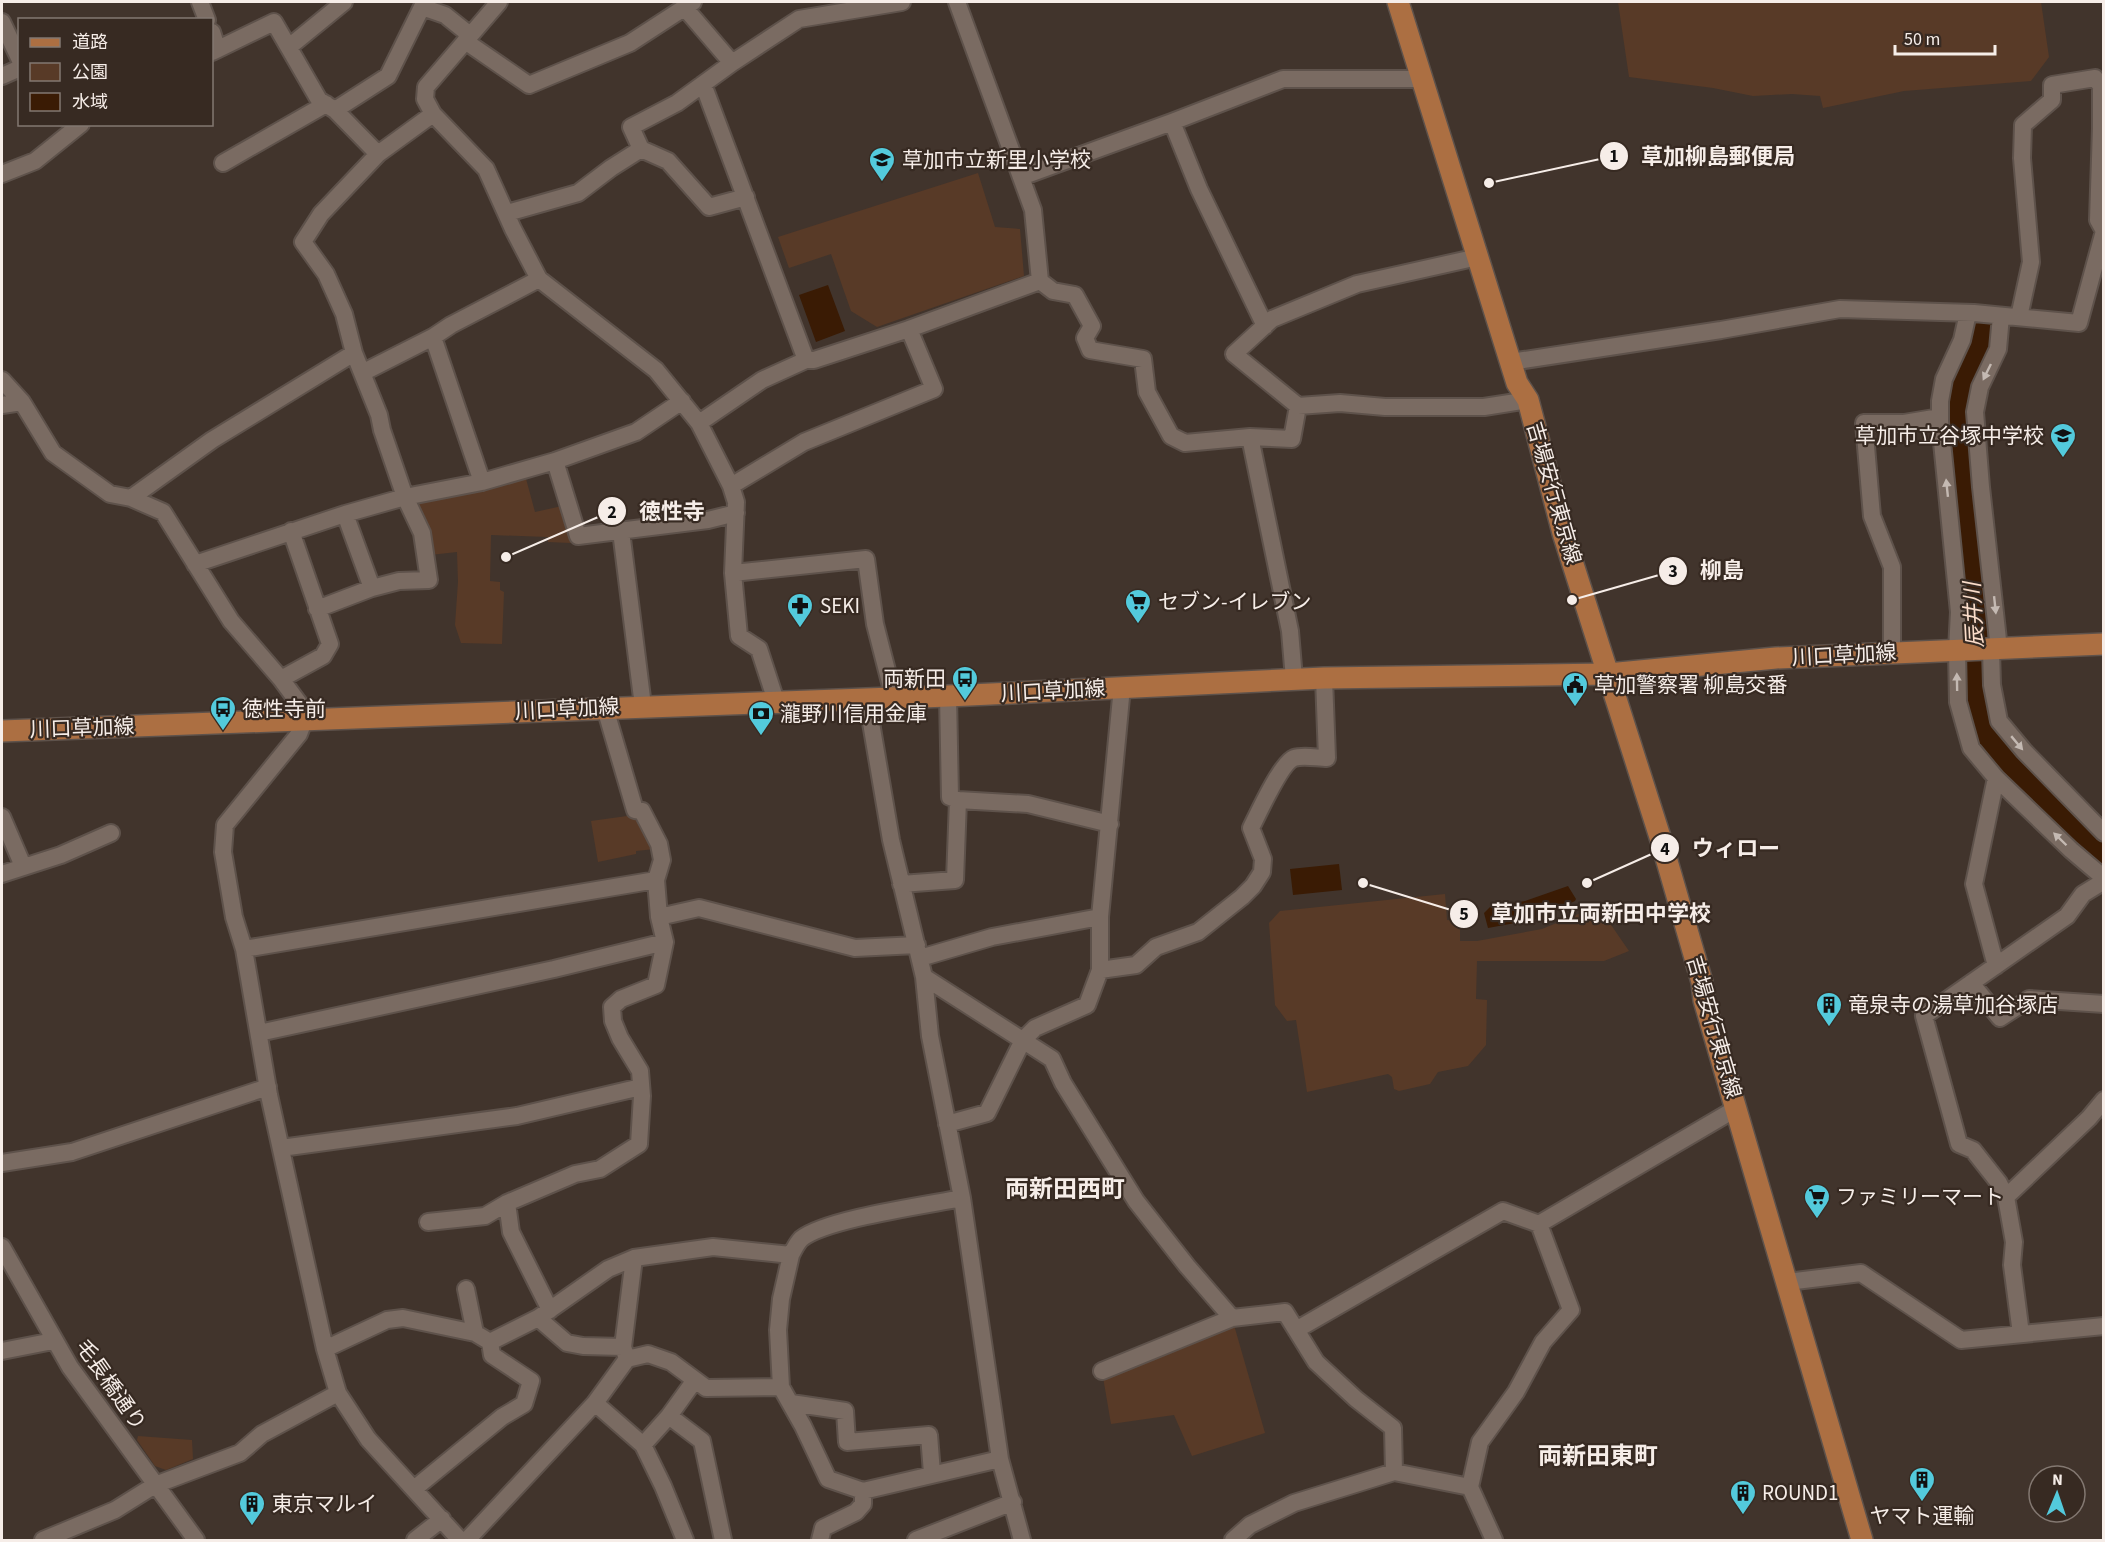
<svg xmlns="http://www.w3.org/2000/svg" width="2105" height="1542" viewBox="0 0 2105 1542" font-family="'Source Sans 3','Noto Sans JP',sans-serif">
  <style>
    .green { fill: #583a27 }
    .water { fill: #3a1b04 }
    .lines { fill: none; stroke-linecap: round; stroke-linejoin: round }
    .river { stroke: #3a1b04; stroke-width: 24 }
    .minor-casing { stroke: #5e524b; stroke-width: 20 }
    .major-casing { stroke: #5e524b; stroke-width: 24 }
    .minor { stroke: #7a6b62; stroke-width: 16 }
    .major { stroke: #ac6f42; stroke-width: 21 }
    .oneway { fill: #c4b9b2 }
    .labels { text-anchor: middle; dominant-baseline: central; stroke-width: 4.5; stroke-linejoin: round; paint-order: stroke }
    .poi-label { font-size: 21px; fill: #f6ede8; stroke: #372a22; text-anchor: start }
    .street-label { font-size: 21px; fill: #f6ede8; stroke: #372a22 }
    .water-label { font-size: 22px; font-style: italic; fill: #fbddca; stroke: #372a22 }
    .quarter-label { font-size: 24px; font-weight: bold; fill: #f6ede8; stroke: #372a22 }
    .leader { fill: none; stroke: #f6ede8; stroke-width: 2 }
    .callout-dot { fill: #f6ede8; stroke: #372a22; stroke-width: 2 }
    .mark-label { font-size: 18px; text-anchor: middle; font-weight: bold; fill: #111 }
    .callout-label { font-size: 22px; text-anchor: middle; font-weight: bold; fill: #f6ede8; stroke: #372a22; stroke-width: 4.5; stroke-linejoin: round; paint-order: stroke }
  </style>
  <rect width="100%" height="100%" fill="#41342c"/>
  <path class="green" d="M1618,2h423l8,55 -18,24 -127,10 -81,17 -3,-12 -28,-2 -39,2 -40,-8 -84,-11z
    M978,173l17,54 25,2 4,47 -147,51 -26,-16 -20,-57 -42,14 -11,-31z
    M525,475l10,37 27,-6 9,37 -23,-1v-5l-57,-2 -1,46 10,1v8l4,2 -2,52 -41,-1 -6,-18 3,-43 -1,-30 -27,3 -16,-56z
    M627,816h11l17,33 -19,2v3l-38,8 -7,-41z
    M1445,894l2,26 13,1v20h17l65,-12 56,-23 31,45 -25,10h-127l-1,38 11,1 -1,45 -18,21 -30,6 -8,12 -31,7 -5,-2 -2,-12 -4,-3 -81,18 -11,-72 -9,1 -12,-16 -6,-82 11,-12z
    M1232,1318l33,115 -73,23 -18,-41 -63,9 -9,-53z
    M138,1436l54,4 1,19 -27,11 -11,-4 -18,-26z"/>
  <path class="water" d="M828,285l17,46 -29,11 -17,-47z
    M1339,864l3,26 -49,5 -3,-26z
    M1568,886l8,13 -1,2 -39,18 -48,9 -4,-15 6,-6 35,-6z"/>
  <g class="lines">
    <path class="river" d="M1983,329c-4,21 -17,38 -23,57 -4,13 -3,25 -3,38l17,173 3,115 14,31 15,19 98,93"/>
    <defs>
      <path id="minor" d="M200,2l7,18
        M499,2l-73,85 -1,12 8,15 53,55 27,60 26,50 117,91 43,53 32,63 5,16 -3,71 6,63 20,13 17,52
        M684,7l48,56
        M2,22l18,38
        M212,32l5,16
        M465,41l64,44 101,-42 63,-41
        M289,47l55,-45
        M212,52l62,-30 45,78 16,10
        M2,76l18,-8
        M703,84l103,276
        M1172,122l27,67 66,137
        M378,154l-43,-44 53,-34 34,-69 23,8 25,20
        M223,163l103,-59
        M2,174l33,-13 46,-37
        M1021,177l151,-55 111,-43h140
        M746,197l-37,10 -41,-46 -27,-12 -10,-22 46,-24 55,-40 67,-44 103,-17
        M507,213l71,-20 33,-25 30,-19
        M1040,281l13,10 22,4 17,31 -7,12 5,12 53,9 4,33 24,44 14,7 65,-6 42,2 6,-33 42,-3 45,4h99l44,-7
        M1968,313l-6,27 -18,39 -4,22v21l19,190 -2,38 1,52 13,46 25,30 75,72 33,28
        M2019,317l12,-55 -9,-104 1,-33 29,-25v-15l43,-7 6,8v42l-3,92 6,11
        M1511,362l210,-32 119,-21 134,4 105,10 25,-92
        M362,373l71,-36
        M2,380l20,22 31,51 57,41 21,4 32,14 68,109 50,58 20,27 3,15 -5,13 -74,91 -2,27 11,65 10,32 25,146 56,254 13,44 30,46 92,101
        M2,405l20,-3
        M1298,406l-64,-52 38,-35 85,-35 121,-27
        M699,423l63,-43 44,-20h8l95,-31 131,-48 -7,-71 -76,-208
        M1250,437l40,194 4,48
        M555,461l23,75 130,-16 28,-7
        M482,482l-49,-145 18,-12 88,-46
        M731,486l73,-44 130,-53 -25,-60
        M131,498l81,-58 142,-87
        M345,514l27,74
        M621,531l22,175
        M195,564l150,-50 60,-17 77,-15 73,-21 81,-29 46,-31
        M733,573l133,-14 9,65 19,74
        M317,609l55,-21 27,-7 30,-1 -7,-47 -17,-36 -23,-67 -3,-15 -25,-62 -10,-39 -18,-40 -23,-32 18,-28 57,-60 55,-40
        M1999,649l-18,-162 -6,-75 5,-25 18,-38 3,-33
        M1991,650l1,35 7,36 25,30 80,82
        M1892,652v-85l-20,-51 -8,-93h40l36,-6
        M281,679l42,-23 7,-12 -39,-113
        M948,696l2,101 8,3 70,4 82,20
        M867,699l24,141 33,137 6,59 32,162 38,261 22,81
        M2,817l21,49
        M2,874l59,-19 50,-22
        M901,884l54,-4 3,-80
        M659,917l40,-9 156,40 62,-3
        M244,949l412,-69
        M920,958l72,-21 108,-20
        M1996,966l-22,-82 22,-106
        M1100,970l36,-5 20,-18 42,-15 44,-35 11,-11 9,-14 1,-13 -12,-31c7,-14 30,-65 43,-70 9,-3 23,0 33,0l-3,-80
        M924,977l128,82 11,24 73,118 51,65 45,52 53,-6 31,50 40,37 37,29 1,44
        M1971,983l29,35 29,-19 75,5
        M259,1033l295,-64 111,-27
        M947,1124l40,-11 36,-73 12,-12 52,-23 13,-35v-53l22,-230
        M281,1148l236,-32 124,-29
        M2,1163l70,-11 196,-65
        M2006,1197l83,-79 15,-18
        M507,1203l4,29 39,78
        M428,1222l57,-6 22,-13 68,-29 25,-5 39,-25 3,-48 -2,-25 -20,-33 -7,-17 -1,-14 9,-8 35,-14 9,-43 -6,-25 -3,-37 6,-20 -3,-16 -17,-33 -7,-1 -30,-102
        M1539,1224l198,-116
        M2,1247l68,120 126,173
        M791,1255c3,-6 6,-12 10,-16 24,-20 126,-34 161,-41
        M1787,1282l74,-9 100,67 143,-14
        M538,1318l29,25 16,3 40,1
        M1296,1330l207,-119 36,13 32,86 -28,32 -27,50 -36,50 -10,45
        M2021,1334l-9,-69 2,-23 -8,-45 -7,-14 -26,-33 -14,-6 -35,-128 143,-100 16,-22 21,-13
        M490,1342l48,-24 70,-49 26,-11 79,-11 78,8 -10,44 -3,31 3,57 22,39 25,53 35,12
        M325,1349l62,-29 16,-2 72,15
        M2,1351l51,-10
        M627,1359l-4,-12 11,-89
        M1102,1371l130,-53
        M595,1403l48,42 20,41 22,54
        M791,1403l54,8 2,31 82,-7 3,38
        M669,1416l26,-36
        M643,1445l26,-29 33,25 21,99
        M414,1489l88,-72 22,-13 7,-23 -39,-26 -2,-13 -15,-9 -9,-44
        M43,1540l72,-30 40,-25 85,-32 22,-19 76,-41
        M415,1540l27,-21
        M467,1540l128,-137 32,-44 21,-5 23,8 35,26 75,-1
        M820,1540l3,-12 33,-16 7,-8v-13l137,-32
        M916,1540l97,-38
        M1233,1540l17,-15 44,-22 100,-31 76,15 24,53"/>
      <path id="major" d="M1398,2l119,381 11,17 35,133 97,304 42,145 2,18 158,540
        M2,731l946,-35 376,-18 284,-4 168,-16 328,-14"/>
    </defs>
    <use href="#minor" class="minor-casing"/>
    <use href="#major" class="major-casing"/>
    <use href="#minor" class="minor"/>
    <use href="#major" class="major"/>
  </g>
  <defs><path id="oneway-solid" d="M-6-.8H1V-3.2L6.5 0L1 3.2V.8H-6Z" transform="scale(1.5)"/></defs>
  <g class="oneway">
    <use href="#oneway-solid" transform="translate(1987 372) rotate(116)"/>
    <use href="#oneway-solid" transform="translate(1947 488) rotate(-96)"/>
    <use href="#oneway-solid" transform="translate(1995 605) rotate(84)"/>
    <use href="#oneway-solid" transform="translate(1957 682) rotate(-91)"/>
    <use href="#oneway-solid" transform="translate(2017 743) rotate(50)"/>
    <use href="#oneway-solid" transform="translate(2060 839) rotate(-136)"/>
  </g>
  <defs>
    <symbol id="school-pin" viewBox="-11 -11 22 30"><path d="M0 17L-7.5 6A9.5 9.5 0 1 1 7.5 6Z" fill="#53cadc" stroke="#372a22"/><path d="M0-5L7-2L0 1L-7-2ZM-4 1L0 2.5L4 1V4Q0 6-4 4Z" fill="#111"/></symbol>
    <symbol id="supermarket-pin" viewBox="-11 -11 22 30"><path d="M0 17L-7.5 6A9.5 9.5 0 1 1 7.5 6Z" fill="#53cadc" stroke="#372a22"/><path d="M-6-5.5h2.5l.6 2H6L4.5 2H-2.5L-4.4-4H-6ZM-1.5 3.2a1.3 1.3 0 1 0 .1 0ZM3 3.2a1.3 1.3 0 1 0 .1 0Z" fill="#111"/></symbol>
    <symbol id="pharmacy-pin" viewBox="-11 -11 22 30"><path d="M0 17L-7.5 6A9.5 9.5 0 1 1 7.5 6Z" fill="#53cadc" stroke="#372a22"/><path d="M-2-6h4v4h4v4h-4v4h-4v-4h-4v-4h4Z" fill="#111"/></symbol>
    <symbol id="bus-pin" viewBox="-11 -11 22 30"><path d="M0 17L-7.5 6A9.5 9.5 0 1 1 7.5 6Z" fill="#53cadc" stroke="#372a22"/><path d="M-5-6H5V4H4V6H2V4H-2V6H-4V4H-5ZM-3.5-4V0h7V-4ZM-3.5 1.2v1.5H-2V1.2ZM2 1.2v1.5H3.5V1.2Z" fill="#111"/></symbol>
    <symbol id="civic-pin" viewBox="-11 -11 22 30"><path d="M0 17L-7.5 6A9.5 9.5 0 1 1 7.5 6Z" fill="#53cadc" stroke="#372a22"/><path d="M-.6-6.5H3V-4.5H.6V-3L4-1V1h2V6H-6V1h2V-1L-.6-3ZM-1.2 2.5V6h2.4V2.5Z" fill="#111"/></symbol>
    <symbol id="bank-pin" viewBox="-11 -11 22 30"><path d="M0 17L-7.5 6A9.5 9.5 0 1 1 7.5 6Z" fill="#53cadc" stroke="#372a22"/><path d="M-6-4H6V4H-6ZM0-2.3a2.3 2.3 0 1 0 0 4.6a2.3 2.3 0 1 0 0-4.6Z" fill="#111"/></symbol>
    <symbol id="building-pin" viewBox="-11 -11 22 30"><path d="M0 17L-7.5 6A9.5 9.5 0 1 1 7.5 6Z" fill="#53cadc" stroke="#372a22"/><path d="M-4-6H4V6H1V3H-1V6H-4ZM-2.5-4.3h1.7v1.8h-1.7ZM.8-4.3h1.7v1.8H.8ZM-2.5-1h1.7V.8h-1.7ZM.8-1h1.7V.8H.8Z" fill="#111"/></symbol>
  </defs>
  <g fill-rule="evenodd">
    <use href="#school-pin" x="867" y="145" width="30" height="40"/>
    <use href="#school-pin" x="2048" y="421" width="30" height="40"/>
    <use href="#supermarket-pin" x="1123" y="587" width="30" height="40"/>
    <use href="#pharmacy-pin" x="785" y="591" width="30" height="40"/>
    <use href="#bus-pin" x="950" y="664" width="30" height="40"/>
    <use href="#civic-pin" x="1560" y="670" width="30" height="40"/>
    <use href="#bus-pin" x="208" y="694" width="30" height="40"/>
    <use href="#bank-pin" x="746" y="699" width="30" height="40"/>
    <use href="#building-pin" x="1814" y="990" width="30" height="40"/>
    <use href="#supermarket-pin" x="1802" y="1182" width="30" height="40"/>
    <use href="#building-pin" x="1907" y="1465" width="30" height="40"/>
    <use href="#building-pin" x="1728" y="1478" width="30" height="40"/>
    <use href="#building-pin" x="237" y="1489" width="30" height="40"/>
  </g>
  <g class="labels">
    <g class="poi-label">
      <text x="902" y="160">草加市立新里小学校</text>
      <text x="2044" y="436" text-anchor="end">草加市立谷塚中学校</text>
      <text x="1158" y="602">セブン-イレブン</text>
      <text x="820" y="606">SEKI</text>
      <text x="946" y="679" text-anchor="end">両新田</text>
      <text x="1594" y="685">草加警察署 柳島交番</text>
      <text x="242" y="709">徳性寺前</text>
      <text x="780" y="714">瀧野川信用金庫</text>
      <text x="1848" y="1005">竜泉寺の湯草加谷塚店</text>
      <text x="1836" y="1197">ファミリーマート</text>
      <text x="1762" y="1493">ROUND1</text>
      <text x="272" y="1504">東京マルイ</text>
      <text x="1922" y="1516" text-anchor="middle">ヤマト運輸</text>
    </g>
    <g class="street-label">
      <text transform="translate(1554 493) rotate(74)">吉場安行東京線</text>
      <text transform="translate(1844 655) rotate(-3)">川口草加線</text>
      <text transform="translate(1053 691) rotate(-3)">川口草加線</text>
      <text transform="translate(567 709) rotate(-3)">川口草加線</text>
      <text transform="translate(82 728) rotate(-2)">川口草加線</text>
      <text transform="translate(1714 1027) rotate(74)">吉場安行東京線</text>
      <text transform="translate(111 1385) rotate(55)">毛長橋通り</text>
    </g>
    <g class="water-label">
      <text transform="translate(1974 615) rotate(-93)">辰井川</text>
    </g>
    <g class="quarter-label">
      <text x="1065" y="1189">両新田西町</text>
      <text x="1598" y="1456">両新田東町</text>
    </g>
  </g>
  <path class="leader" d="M1489 183L1614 156M506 557L612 511M1572 600L1673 571M1587 883L1665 848M1363 883L1464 914"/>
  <g class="callout-dot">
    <circle cx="1489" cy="183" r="6"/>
    <circle cx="506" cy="557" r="6"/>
    <circle cx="1572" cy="600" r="6"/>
    <circle cx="1587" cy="883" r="6"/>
    <circle cx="1363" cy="883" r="6"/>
    <circle cx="1614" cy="156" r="15"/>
    <circle cx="612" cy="511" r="15"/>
    <circle cx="1673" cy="571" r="15"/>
    <circle cx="1665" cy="848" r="15"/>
    <circle cx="1464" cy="914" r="15"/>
  </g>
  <g class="mark-label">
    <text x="1614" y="162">1</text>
    <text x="612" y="518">2</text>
    <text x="1673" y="577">3</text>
    <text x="1665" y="855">4</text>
    <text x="1464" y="920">5</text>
  </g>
  <g class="callout-label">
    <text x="1718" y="164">草加柳島郵便局</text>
    <text x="672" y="519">徳性寺</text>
    <text x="1722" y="578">柳島</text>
    <text x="1736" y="856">ウィロー</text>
    <text x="1601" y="921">草加市立両新田中学校</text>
  </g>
  <rect width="2105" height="1542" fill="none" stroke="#f6ede8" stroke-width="6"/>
  <rect x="18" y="18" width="195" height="108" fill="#372a22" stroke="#837871" stroke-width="1.5"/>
  <rect x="30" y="38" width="30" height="9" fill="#ac6f42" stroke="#837871" stroke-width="1.5"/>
  <text x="72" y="48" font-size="18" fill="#f6ede8">道路</text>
  <rect x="30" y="63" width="30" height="18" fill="#583a27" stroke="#837871" stroke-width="1.5"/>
  <text x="72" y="78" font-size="18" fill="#f6ede8">公園</text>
  <rect x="30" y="93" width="30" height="18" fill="#3a1b04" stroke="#837871" stroke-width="1.5"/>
  <text x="72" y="108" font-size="18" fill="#f6ede8">水域</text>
  <g transform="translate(2057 1494) rotate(2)"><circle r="28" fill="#372a22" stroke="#837871" stroke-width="1.5"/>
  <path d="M0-4.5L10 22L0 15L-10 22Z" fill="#53cadc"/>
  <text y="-9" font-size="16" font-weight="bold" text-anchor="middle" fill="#f6ede8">N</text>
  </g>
  <path d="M1895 45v9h100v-9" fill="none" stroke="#f6ede8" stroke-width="3"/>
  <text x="1904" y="45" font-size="18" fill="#f6ede8" stroke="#372a22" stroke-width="4.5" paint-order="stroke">50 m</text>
</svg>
